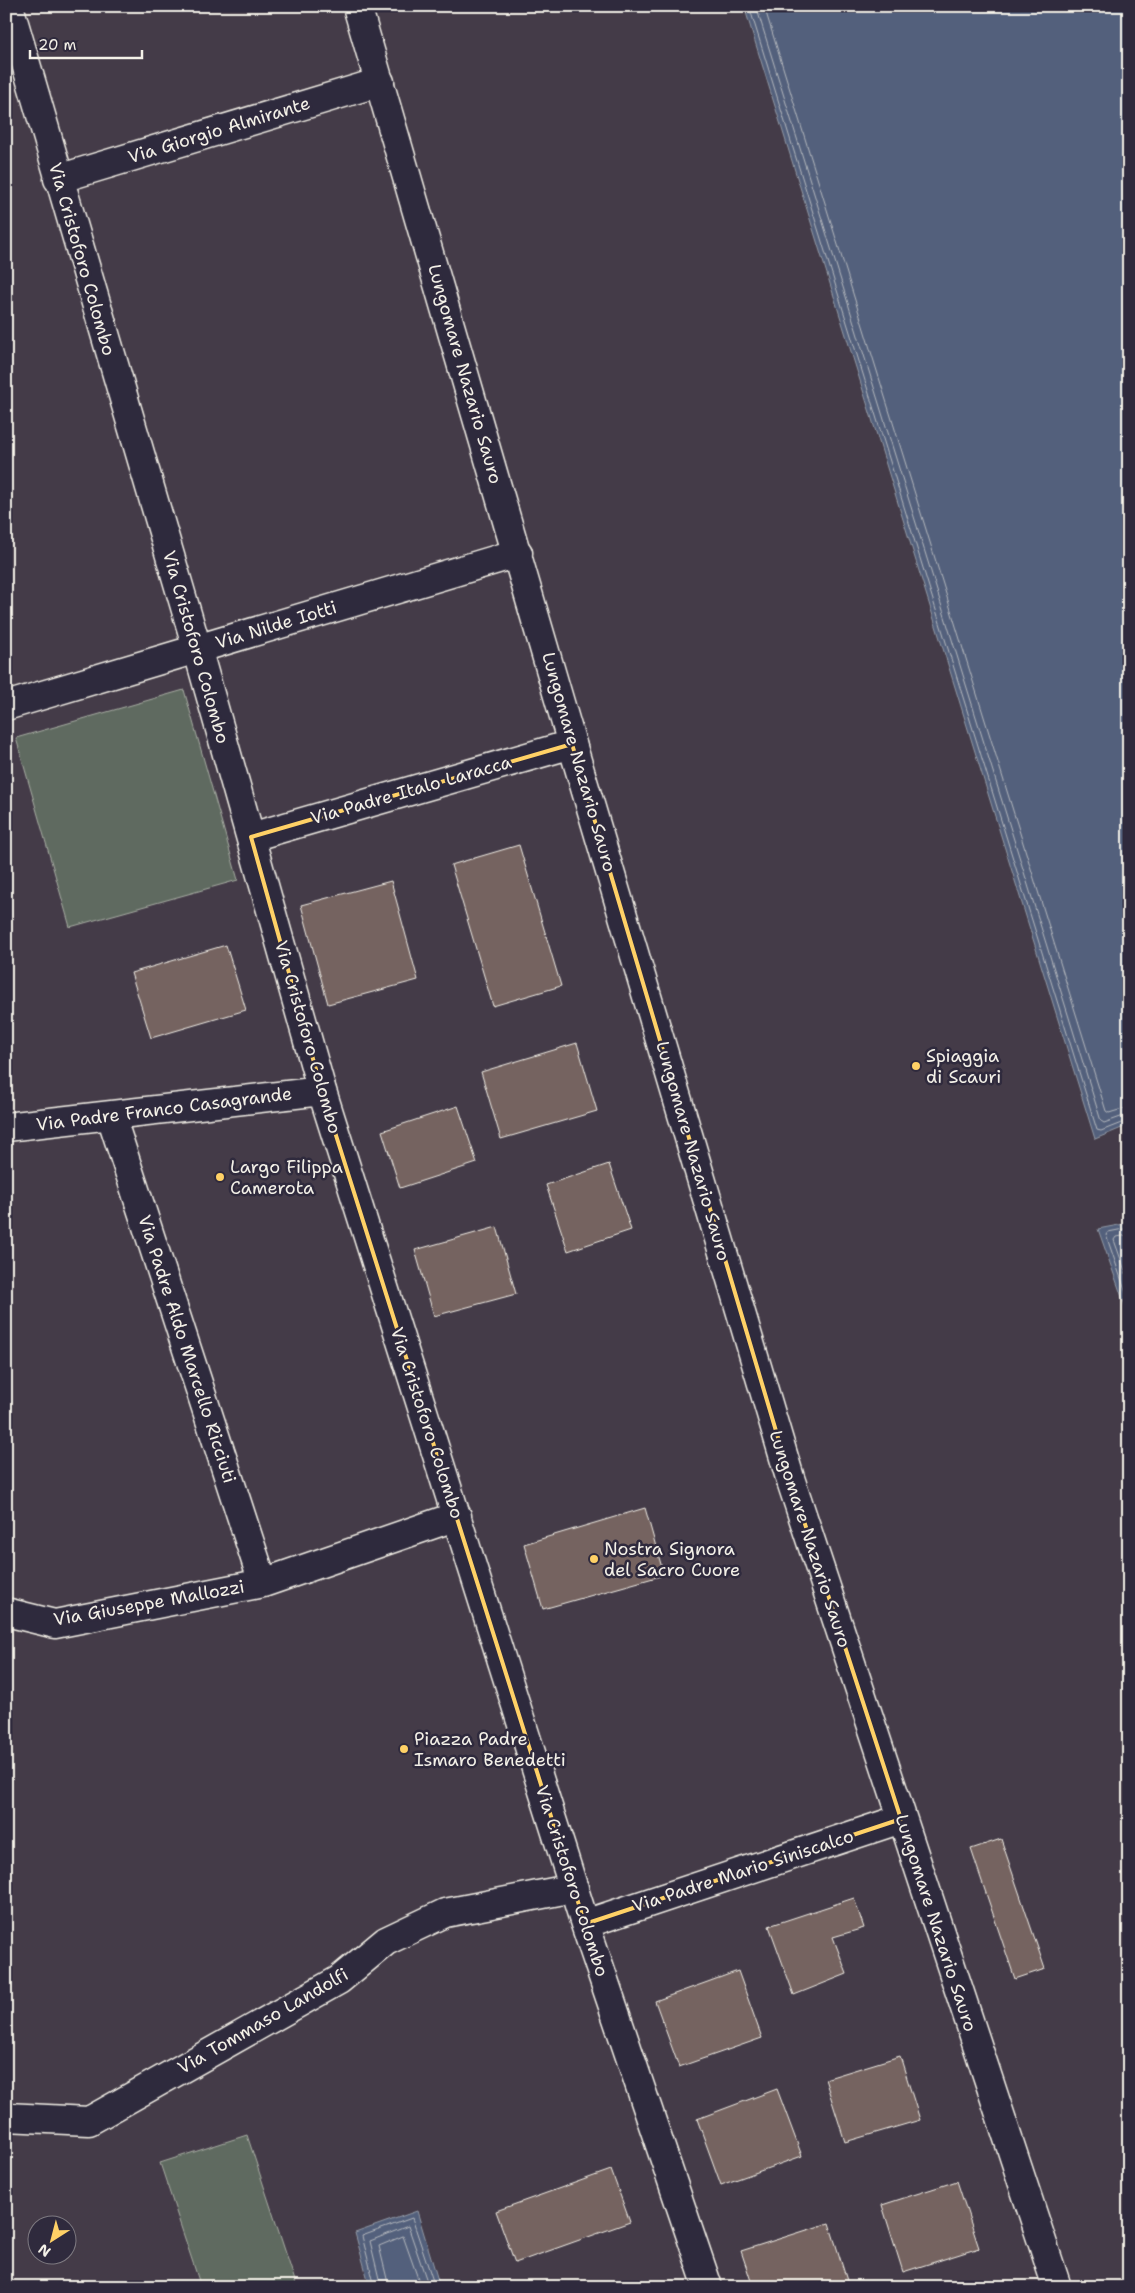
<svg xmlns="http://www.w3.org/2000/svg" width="1135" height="2293" viewBox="0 0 1135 2293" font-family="'Shantell Sans',sans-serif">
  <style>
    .green { fill: #5e6b60; stroke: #a9aea4 }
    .water { fill: #53617c; stroke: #939ba7 }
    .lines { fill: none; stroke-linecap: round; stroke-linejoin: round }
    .shore { stroke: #b4b7bd; stroke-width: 1 }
    .building { fill: #756361; stroke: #f4f1e8 }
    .street-casing { stroke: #f4f1e8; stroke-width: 31 }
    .secondary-casing { stroke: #f4f1e8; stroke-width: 31 }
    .street { stroke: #2f2a3d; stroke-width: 28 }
    .secondary { stroke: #2f2a3d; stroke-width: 28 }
    .marked { fill: none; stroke: #ffd166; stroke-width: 4; stroke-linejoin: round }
    .poi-dot { fill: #ffd166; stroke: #2f2a3d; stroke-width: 2 }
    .labels { text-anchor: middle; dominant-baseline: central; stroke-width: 5; stroke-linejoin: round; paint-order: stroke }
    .street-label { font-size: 18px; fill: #f4f1e8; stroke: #2f2a3d }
    .poi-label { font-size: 18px; fill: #f4f1e8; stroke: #2f2a3d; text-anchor: start }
  </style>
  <rect width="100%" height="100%" fill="#443b48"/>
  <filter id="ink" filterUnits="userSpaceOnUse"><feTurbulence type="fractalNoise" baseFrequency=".02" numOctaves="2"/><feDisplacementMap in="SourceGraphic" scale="10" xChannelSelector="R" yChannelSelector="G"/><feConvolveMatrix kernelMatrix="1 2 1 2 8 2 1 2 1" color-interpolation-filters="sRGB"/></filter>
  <g filter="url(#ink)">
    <path class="green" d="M184,690l54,190 -168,47 -54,-189z
      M247,2135l50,152h-96l-41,-124z"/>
    <path class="water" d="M744,6h385v1119l-34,14z
      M1129,1223v94l-31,-88z
      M417,2211l23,76h-70l-15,-54z"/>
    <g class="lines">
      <path class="shore" d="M749,6l348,1124 4,1 28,-11
        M756,6l345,1115 3,2 25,-9
        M764,6l342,1105 3,2 20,-6
        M1129,1228l-21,4 -2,3 23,67
        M1129,1235l-13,2 -2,3 15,42
        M375,2287l-13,-51 50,-18 23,69
        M381,2287l-11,-46 38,-15 21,61
        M389,2287l-10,-41 24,-10 18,51"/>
    </g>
    <path class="building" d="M519,845l42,141 -68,20 -42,-141z
      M391,881l27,99 -90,24 -27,-99z
      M226,945l20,65 -95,28 -20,-65z
      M577,1043l20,68 -96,28 -20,-67z
      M458,1106l19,57 -77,25 -18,-57z
      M609,1164l22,66 -63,21 -22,-66z
      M497,1227l19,67 -82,22 -19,-66z
      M645,1508l19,67 -121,34 -19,-65z
      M1001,1839l44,130 -30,10 -44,-130z
      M854,1898l10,30 -31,9 14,37 -53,21 -25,-69z
      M738,1971l24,67 -83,29 -24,-66z
      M900,2056l20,64 -75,22 -20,-63z
      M777,2089l25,67 -81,29 -24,-66z
      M611,2170l19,52 -115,41 -19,-52z
      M957,2181l22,67 -76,24 -21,-67z
      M829,2223l20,64h-96l-12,-36z"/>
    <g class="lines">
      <defs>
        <path id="street" d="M9,6l188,642 125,443 263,833 123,363
          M58,179l322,-97
          M6,706l512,-153
          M251,837l321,-93
          M111,1116l152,467
          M6,1127l316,-36
          M6,1612l49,12 208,-41 194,-67
          M585,1924l316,-105
          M6,2117l83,4 250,-141 47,-39 59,-28 129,-25"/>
        <path id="secondary" d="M357,6l215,738 218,734 267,809"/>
      </defs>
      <use href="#street" class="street-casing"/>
      <use href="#secondary" class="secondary-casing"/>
      <use href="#street" class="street"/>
      <use href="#secondary" class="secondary"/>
    </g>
  </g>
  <path class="marked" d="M572,744l218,734 111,341 -316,105 -263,-833 -71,-254z"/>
  <g class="poi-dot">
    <circle cx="916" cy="1066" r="5"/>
    <circle cx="220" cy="1177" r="5"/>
    <circle cx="594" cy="1559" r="5"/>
    <circle cx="404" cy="1749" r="5"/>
  </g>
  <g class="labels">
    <g class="street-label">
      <text transform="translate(219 130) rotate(-17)">Via Giorgio Almirante</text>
      <text transform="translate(82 259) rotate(74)">Via Cristoforo Colombo</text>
      <text transform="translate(465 374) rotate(74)">Lungomare Nazario Sauro</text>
      <text transform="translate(276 625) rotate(-17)">Via Nilde Iotti</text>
      <text transform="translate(196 647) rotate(74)">Via Cristoforo Colombo</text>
      <text transform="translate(579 762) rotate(74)">Lungomare Nazario Sauro</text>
      <text transform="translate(411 790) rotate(-16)">Via Padre Italo Laracca</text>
      <text transform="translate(308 1037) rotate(74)">Via Cristoforo Colombo</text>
      <text transform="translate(164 1109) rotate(-7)">Via Padre Franco Casagrande</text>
      <text transform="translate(693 1151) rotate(74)">Lungomare Nazario Sauro</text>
      <text transform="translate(187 1349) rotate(72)">Via Padre Aldo Marcello Ricciuti</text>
      <text transform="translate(427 1423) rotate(72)">Via Cristoforo Colombo</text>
      <text transform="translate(810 1539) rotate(72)">Lungomare Nazario Sauro</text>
      <text transform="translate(149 1603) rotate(-10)">Via Giuseppe Mallozzi</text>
      <text transform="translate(743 1871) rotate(-18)">Via Padre Mario Siniscalco</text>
      <text transform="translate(572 1881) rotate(72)">Via Cristoforo Colombo</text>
      <text transform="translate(936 1923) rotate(72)">Lungomare Nazario Sauro</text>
      <text transform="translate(263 2021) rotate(-30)">Via Tommaso Landolfi</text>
    </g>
    <g class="poi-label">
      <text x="926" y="1056">Spiaggia<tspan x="926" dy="21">di Scauri</tspan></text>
      <text x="230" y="1167">Largo Filippa<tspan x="230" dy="21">Camerota</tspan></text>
      <text x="604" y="1549">Nostra Signora<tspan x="604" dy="21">del Sacro Cuore</tspan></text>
      <text x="414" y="1739">Piazza Padre<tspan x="414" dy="21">Ismaro Benedetti</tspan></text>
    </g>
  </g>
  <rect width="1135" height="2293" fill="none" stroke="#2f2a3d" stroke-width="25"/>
  <rect x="12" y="12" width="1110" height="2268" fill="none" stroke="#f4f1e8" stroke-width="2" filter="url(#ink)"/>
  <g transform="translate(52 2240) rotate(216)"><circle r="24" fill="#2f2a3d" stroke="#7e7a81"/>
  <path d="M0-4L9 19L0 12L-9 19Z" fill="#ffd166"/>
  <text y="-8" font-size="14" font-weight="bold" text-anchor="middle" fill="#f4f1e8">N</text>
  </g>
  <path d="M30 50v8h112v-8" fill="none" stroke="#f4f1e8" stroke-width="2.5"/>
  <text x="38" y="50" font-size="15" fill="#f4f1e8" stroke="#2f2a3d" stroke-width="4" paint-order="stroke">20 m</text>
</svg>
